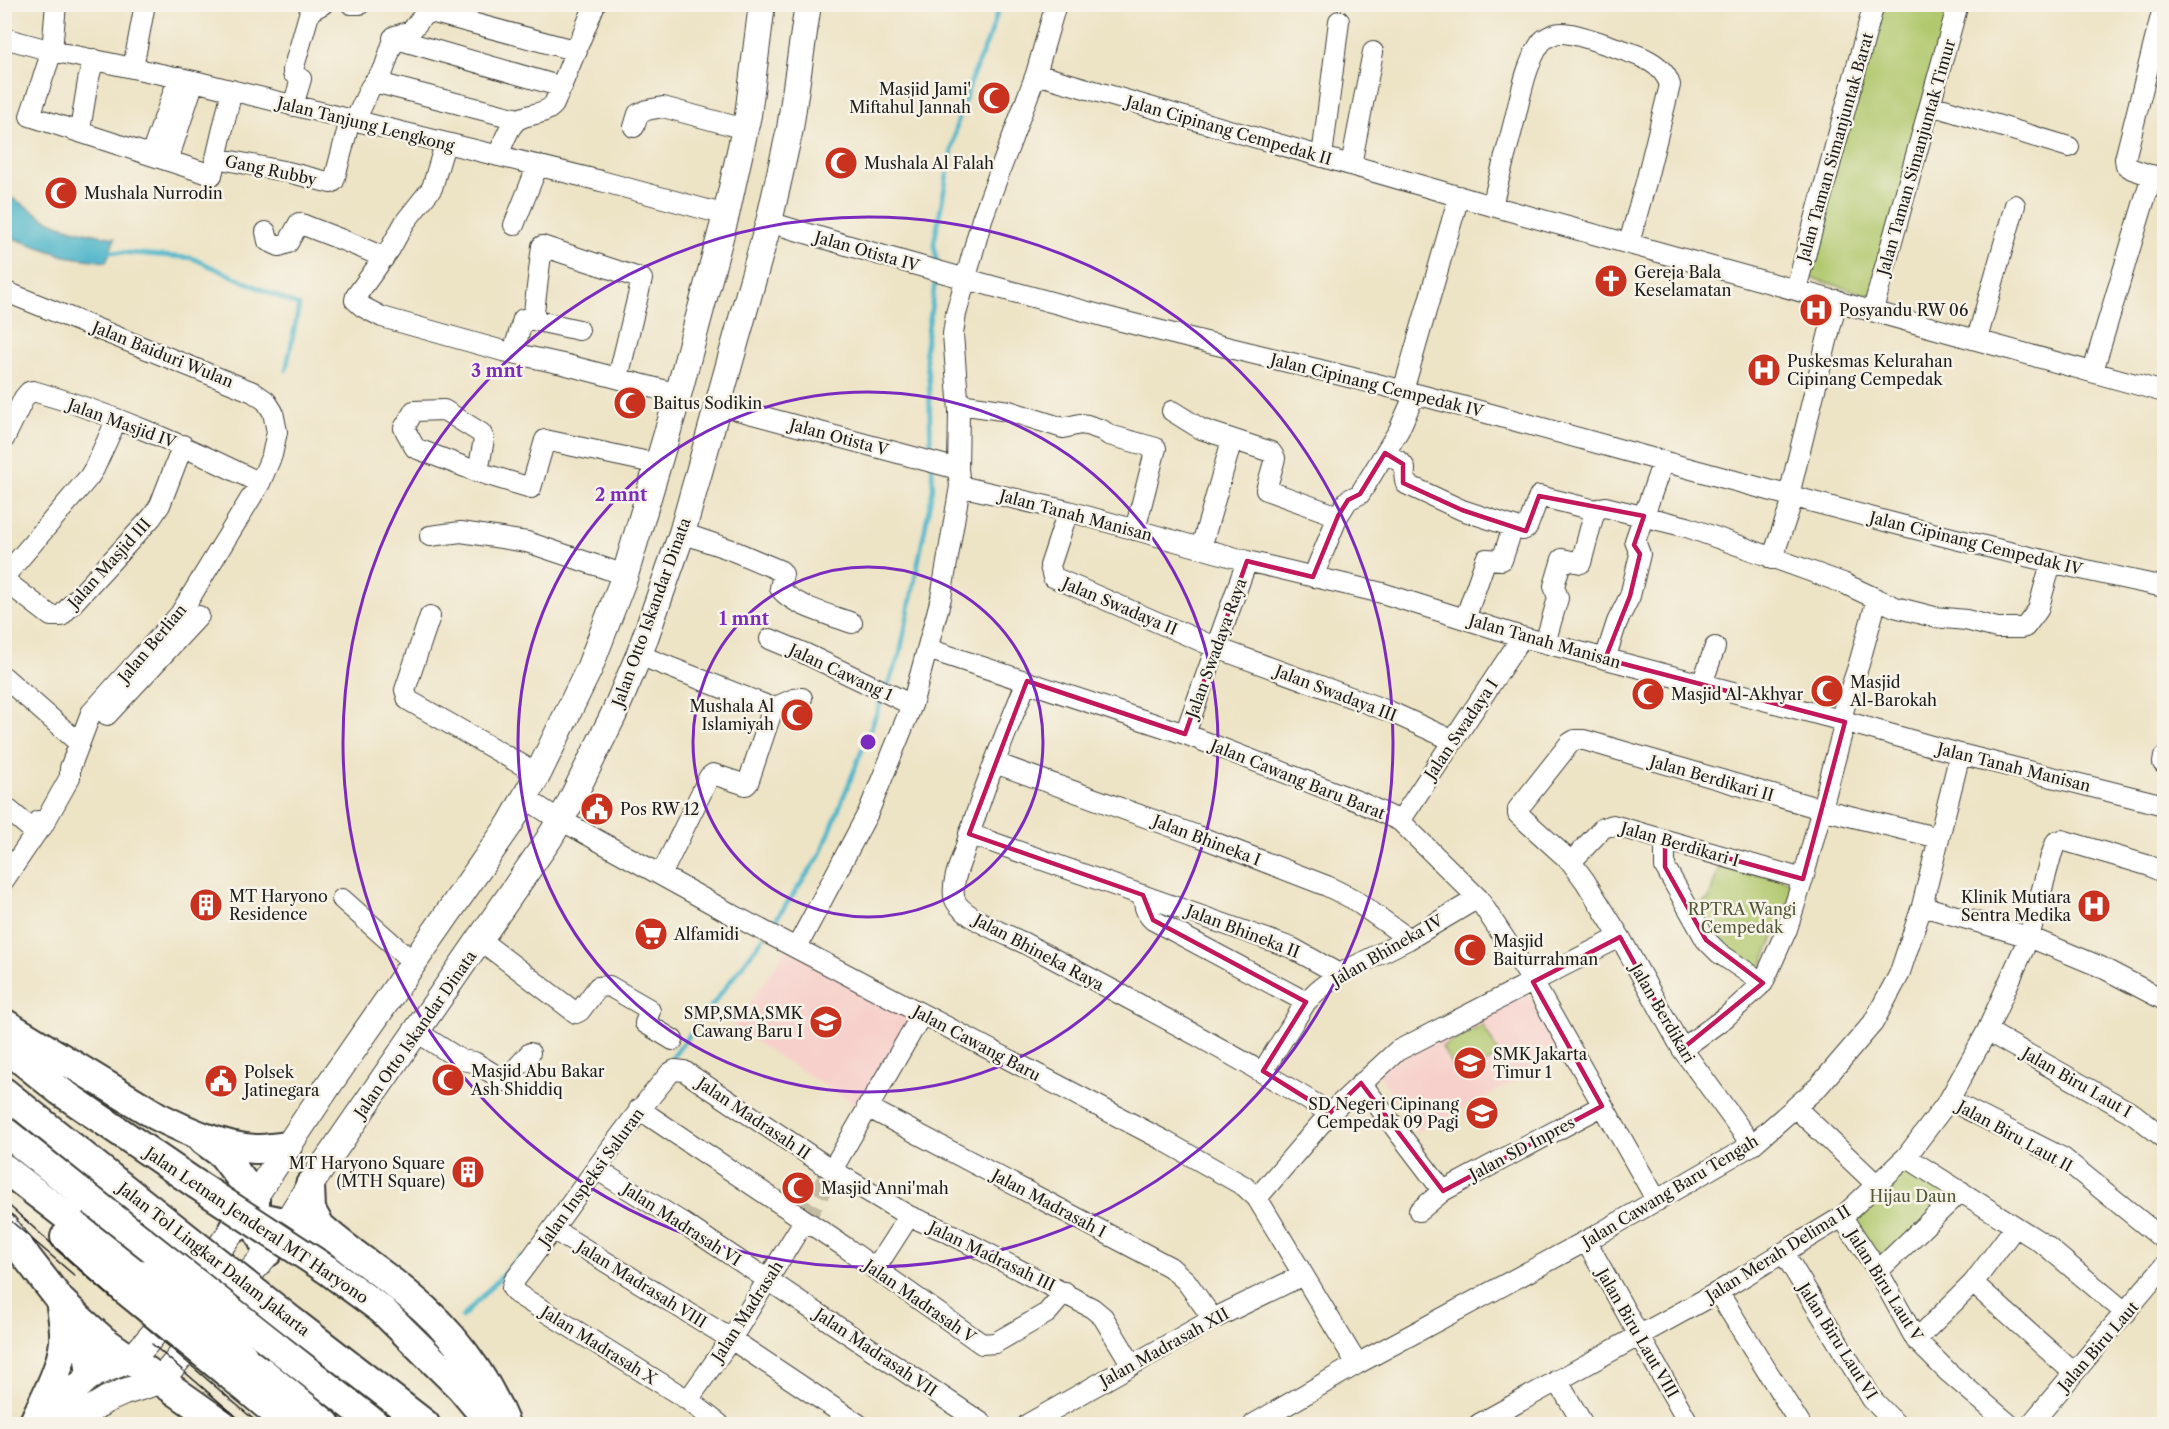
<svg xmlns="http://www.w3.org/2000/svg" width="2169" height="1429" viewBox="0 0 2169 1429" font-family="'Libre Caslon Text',serif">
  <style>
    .built { fill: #f7d0cb }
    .green { fill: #b1c86d; stroke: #667244; stroke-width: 1.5 }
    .water { fill: #4bb5c9; stroke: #346872; stroke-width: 1.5 }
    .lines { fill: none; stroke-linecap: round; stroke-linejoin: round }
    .stream { stroke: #4bb5c9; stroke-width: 4.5 }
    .minor-tunnel { stroke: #c3bba3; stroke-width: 20; stroke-dasharray: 20 10; stroke-linecap: butt }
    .minor-casing { stroke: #3b3a35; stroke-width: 22 }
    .major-casing { stroke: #3b3a35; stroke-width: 28 }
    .highway-casing { stroke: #3b3a35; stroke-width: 32 }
    .minor { stroke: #fff; stroke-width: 20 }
    .major { stroke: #fff; stroke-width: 26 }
    .highway { stroke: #fff; stroke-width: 28 }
    .tram { stroke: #1c1c1c; stroke-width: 1.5 }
    .highway-bridge-casing { stroke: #3b3a35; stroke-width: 32; stroke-linecap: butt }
    .highway-bridge { stroke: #fff; stroke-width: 28 }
    .marked { fill: none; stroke: #c2185b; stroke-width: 4.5; stroke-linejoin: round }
    .ring { fill: none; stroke: #7b2cbf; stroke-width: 3 }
    .labels { text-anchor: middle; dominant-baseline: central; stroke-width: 5; stroke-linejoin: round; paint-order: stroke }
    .poi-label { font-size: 16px; fill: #1c1c1c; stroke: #f7f3e8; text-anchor: start }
    .street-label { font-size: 16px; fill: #1c1c1c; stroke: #f7f3e8 }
    .park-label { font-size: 16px; fill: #505838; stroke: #f7f3e8 }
    .centre { fill: #7b2cbf; stroke: #f7f3e8; stroke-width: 3 }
    .ring-label { font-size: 18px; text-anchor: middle; font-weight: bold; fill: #7b2cbf; stroke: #f7f3e8; stroke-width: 5; stroke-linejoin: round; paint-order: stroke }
  </style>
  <rect width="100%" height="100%" fill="#f7f3e8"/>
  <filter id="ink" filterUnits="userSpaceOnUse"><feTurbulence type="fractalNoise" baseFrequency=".0167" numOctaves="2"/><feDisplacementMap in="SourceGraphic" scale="12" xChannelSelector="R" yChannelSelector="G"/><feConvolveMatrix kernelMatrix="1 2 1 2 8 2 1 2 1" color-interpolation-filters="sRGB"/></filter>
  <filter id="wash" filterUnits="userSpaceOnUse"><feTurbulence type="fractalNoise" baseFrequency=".008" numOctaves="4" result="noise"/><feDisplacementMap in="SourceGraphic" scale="24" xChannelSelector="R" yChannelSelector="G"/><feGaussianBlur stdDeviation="1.35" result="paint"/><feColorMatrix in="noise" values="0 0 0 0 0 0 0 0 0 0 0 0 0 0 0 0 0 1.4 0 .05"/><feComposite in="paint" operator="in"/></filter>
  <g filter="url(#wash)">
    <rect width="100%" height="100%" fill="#ede3c5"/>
    <path class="built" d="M788,947l131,70 -56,92 -130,-81z
      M1527,992l35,65 -146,76 -39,-63z"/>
    <path class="green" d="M1877,5h78l-81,292 -72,-22z
      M1720,863l76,20 -39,94 -44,-32 -23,-36 19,-10z
      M1483,1025l17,31 -41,22 -17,-31z
      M1909,1161l46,31 -76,76 -30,-51z"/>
    <path class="water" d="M5,195c15,6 27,16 41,24 18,10 48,15 69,19l-9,24 -41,-6 -58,-20 -2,-3z"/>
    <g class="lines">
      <path class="stream" d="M104,251l88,7 107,48 -13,64
        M937,264l-3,-21 23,-119 16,-49 19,-45 8,-26
        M931,455l-2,-74 -4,-31 11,-74
        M887,687l13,-33 33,-166 -1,-22
        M770,928l51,-74 62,-157
        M665,1067l99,-130
        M462,1317l58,-60"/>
    </g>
  </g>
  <g filter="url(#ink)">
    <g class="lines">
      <path class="minor-tunnel" d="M804,1221l28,-51"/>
      <defs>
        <path id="minor" d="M56,4l-4,47 -22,65 182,59
          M351,4h9
          M2164,4l-39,155 1,6 6,4 32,11
          M427,11l150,40
          M4,38l48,13 142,30 407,100 125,34
          M393,38l169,49
          M133,68l12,-64
          M1036,74l456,132 672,186
          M374,82l144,37
          M1931,105l138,42
          M293,106l8,-27 -8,-6v-3l17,-59 13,-7
          M355,121l15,-33 14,-19 11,-33 16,-5 16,-20 8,-7
          M634,127l4,-13 9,-4 16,-3 82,22
          M82,132l-2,-2 8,-49 6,-22
          M445,144l-13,44 -27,34 -15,27 -34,47 -1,4 8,7 19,10 121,34 64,14 111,29
          M151,155l28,-78
          M498,156c5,-11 10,-31 21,-37 11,-6 27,-4 35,-15l41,-100
          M1322,157l17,-136
          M216,158l72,14 43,11 3,-2 16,-61
          M168,160l26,-79
          M1351,165l22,-113
          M213,171l19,-81
          M1492,206c7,-29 16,-59 23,-88 6,-24 11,-53 25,-74 3,-5 9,-8 15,-10 13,-5 48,10 62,14 21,7 46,14 53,37l-24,97 -17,61
          M769,222c115,35 232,67 349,98 100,26 202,49 302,75 248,66 494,140 744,192
          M514,225l24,-60
          M266,232l2,9 11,5 9,-3 11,-20c29,12 57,21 85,35
          M1796,289l78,-285
          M4,291l249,101 13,9 7,11 4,20 -5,23 -12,28 -80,131 -89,99 -21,55v9l-28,50 -5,5
          M1873,310l85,-306
          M533,320l46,10
          M1977,339l38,-134
          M513,353l10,-34 10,1 9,-74 100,33 -24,99
          M2093,371l59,-196
          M1403,391l56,-195
          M959,404l50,7 54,17 17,-4 7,1 15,5 7,5 47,13 -21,82
          M719,405l239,64
          M1172,411l29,18 70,23 4,6 -1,4 -8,28 72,26
          M4,439l20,-41 5,-6 4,-1c79,22 154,56 227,92
          M1385,453c6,4 19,9 20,16 0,7 -2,9 1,15l56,26 61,20 4,-2 12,-32 56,14 10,-3 82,20 156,56 34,16 -18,65 -19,56
          M478,472l6,-33 -3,-6 -37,-23 -30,1 -10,17 11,20 63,24 53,16 14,-48 113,24
          M960,486l108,25 179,50 135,32 140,44 318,83 120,34 204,51
          M1789,495l48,-195
          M1068,511l-18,55 3,11 164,71 174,64 63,29
          M682,533l47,16 52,22 2,3 -3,14c10,17 54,28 72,35
          M430,536l31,-4 66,10 98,33
          M1201,548l31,-108
          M1772,559l22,-63
          M4,577l85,-100 5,-8 23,-50
          M1313,577l25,-61 10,-16 12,-6 39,-64 16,-36
          M4,580l47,36h10l91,-99 8,-12 23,-60
          M1877,599l18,8 39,10 32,3 31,8h24l4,-1 13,-17 13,-47
          M430,616l-25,74 3,10 130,74
          M1465,619l21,-60 16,1 11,-33
          M770,639l36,15 106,51
          M1545,643l13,-45 -4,-12 8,-27 19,4 14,-53
          M928,649l257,85 175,68 40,19 78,77 55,84 124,219
          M639,655l134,53 21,-9 8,-1
          M1605,659l12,-37 13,-26 10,-42 -5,-13 28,-80
          M4,677l75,66
          M1027,681c-23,56 -46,113 -63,171 -5,14 -12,30 -10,44 2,20 57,40 74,49 101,54 204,107 302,168
          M1702,684l13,-37
          M107,715l92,-99
          M1185,734l62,-173
          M995,763l203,73 129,50 26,13 56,40
          M2163,763l1,-6
          M525,798l25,16 183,101 430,225 81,46 13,12 100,166
          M4,806l32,27
          M1400,821l122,-184
          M969,834l323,114 47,26
          M1665,841v26l41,73 13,13 44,30
          M1571,862l32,-34 10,-3 190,54
          M661,875l48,-98 4,-3 33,11 2,-2 25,-75
          M4,880l32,-47 2,-12
          M1143,895c1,10 2,18 10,25l153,82
          M342,899l72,64
          M1922,906l107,31 72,30 63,33
          M480,940l96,73 4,-2 18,-24 11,-1 40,23 1,2 -5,12 28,17
          M797,947l71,-134 44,-108 29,-107 19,-112 -2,-17 1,-58 -6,-77 3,-20 26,-95 54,-145 20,-70
          M1987,1031l148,84 29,23
          M417,1032l44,28 13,2 31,19 25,-28
          M1682,1049l44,-32 37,-34 24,-54 16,-50 42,-157
          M1263,1071l43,-69 11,-11 22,-17 70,-35 69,-41
          M1361,1083l82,108 -24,20
          M1949,1100l114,58 101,82
          M867,1107l303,160 16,14 27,38
          M1796,1108l81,77
          M639,1109l206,138 137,97 13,-1 52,-30 18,-21
          M1752,1145l-70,-96 -62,-112 -35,-56 -14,-19 -53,-48v-5l52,-66 5,-3h9l237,69 118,29
          M1906,1157l139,88 81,68
          M596,1169l84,52 303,203
          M832,1170l90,-156
          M1443,1191l159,-85
          M1257,1198l73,-85 67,-62 223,-114
          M1842,1217l36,54 38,69 32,32 61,52
          M554,1230l177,109 127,85
          M1586,1241l103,183
          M1784,1253l88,146 24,25
          M875,1269l34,-53
          M1878,1271l83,-80
          M1973,1283l101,90
          M1718,1292l82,132
          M1916,1340l57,-57 42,-56
          M1557,1380l26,44
          M688,1400l43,-61 73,-118
          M719,1424l-31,-24 -171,-106 -5,-6 2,-7c53,-69 100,-142 156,-208l5,-3 9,1 148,99 77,46 36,15 147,77 11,9 29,48
          M1028,1424l185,-105 90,-44
          M1254,1424l103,-60 238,-128 157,-91 66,-58 55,-64 26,-48 23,-69 38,-152
          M1479,1424l239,-132 124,-75 64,-60 43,-57 38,-69 42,-94 22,-81 5,-14 6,-2 88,26 14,7
          M2031,1424l133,-158"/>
        <path id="major" d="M230,1297l38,-45 42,-67 239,-346 19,-32 45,-91 26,-61 43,-122 87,-311 21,-93 18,-125
          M38,1424l53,-49 41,-16 45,-52 56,-78 97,-146 180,-259 28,-50 51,-105 36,-94 49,-165 52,-195 22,-100 14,-111
          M75,1424l13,-13 18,-11 18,-8 36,-11 45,-54"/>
        <path id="highway" d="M4,1023l153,93c30,15 65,31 98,33 11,0 23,-2 33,-3
          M4,1046l56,45 136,93
          M4,1092l106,85
          M4,1131l88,70
          M203,1140l19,14 33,43v28l13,27
          M4,1168l137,106
          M310,1185l1,25 9,16c27,25 59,44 87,68 42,34 78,80 98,130
          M4,1228l56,72 24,23 19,17 119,84
          M233,1229l21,-11 6,-1 50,11 22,9
          M65,1237l59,52
          M326,1269l56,41 79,78 30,36
          M293,1322l132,102
          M84,1323l7,52
          M277,1347l98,77
          M243,1356l83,68
          M231,1376l58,48
          M33,1424c11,-25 28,-54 31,-82 1,-14 -2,-28 -4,-42"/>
      </defs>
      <use href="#minor" class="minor-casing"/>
      <use href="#major" class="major-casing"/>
      <use href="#highway" class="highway-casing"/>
      <use href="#minor" class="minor"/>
      <use href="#major" class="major"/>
      <use href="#highway" class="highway"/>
      <path class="tram" d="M4,1201l90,81 165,142
        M4,1215l71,61
        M152,1344l93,80"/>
      <defs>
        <path id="highway-bridge" d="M110,1177l183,145
          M196,1184l130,85
          M92,1201l185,146
          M141,1274l102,82
          M124,1289l107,87"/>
      </defs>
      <use href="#highway-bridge" class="highway-bridge-casing"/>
      <use href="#highway-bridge" class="highway-bridge"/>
    </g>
  </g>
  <path class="marked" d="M1385,453l18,11v19l59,27 64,21 13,-35 105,20 -10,29 6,9 -10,42 -25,63 240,63 -42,157 -138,-38v26l41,73 57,43 -81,66 -62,-112 -87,45 69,124 -159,85 -82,-108 -31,30 -67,-42 43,-69 -153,-82 -10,-25 -174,-61 58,-153 158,53 62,-173 66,16 25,-61 10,-16 12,-6z"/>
  <g class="ring">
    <circle cx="868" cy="742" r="175"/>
    <circle cx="868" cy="742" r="350"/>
    <circle cx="868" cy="742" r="525"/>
  </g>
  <defs>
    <symbol id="mosque-disc" viewBox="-11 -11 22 22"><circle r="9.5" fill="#c8321e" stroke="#f7f3e8"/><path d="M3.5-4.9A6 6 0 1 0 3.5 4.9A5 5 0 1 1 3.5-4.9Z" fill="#fff"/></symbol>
    <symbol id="church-disc" viewBox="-11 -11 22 22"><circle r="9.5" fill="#c8321e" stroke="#f7f3e8"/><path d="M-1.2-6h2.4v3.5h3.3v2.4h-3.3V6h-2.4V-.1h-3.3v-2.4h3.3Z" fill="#fff"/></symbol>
    <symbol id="hospital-disc" viewBox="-11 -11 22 22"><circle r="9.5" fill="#c8321e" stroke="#f7f3e8"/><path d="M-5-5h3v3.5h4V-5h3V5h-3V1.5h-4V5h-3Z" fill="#fff"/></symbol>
    <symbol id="civic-disc" viewBox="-11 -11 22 22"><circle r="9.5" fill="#c8321e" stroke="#f7f3e8"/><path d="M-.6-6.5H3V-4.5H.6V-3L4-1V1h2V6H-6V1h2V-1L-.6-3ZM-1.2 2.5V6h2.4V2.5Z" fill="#fff"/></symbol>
    <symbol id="building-disc" viewBox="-11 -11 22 22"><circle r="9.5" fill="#c8321e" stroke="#f7f3e8"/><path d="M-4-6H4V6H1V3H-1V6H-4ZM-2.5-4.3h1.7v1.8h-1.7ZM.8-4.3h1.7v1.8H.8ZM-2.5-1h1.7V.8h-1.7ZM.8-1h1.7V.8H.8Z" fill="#fff"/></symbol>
    <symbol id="supermarket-disc" viewBox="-11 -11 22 22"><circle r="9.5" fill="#c8321e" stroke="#f7f3e8"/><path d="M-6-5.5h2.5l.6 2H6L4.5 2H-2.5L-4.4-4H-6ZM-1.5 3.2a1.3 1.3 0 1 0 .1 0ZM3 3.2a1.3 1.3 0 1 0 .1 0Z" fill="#fff"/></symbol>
    <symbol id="school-disc" viewBox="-11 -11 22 22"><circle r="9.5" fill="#c8321e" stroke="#f7f3e8"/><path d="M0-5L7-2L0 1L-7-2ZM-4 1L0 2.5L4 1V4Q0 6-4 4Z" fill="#fff"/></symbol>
  </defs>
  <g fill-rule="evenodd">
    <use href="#mosque-disc" x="975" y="79" width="38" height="38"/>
    <use href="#mosque-disc" x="822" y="144" width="38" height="38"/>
    <use href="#mosque-disc" x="42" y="174" width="38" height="38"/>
    <use href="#church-disc" x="1592" y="262" width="38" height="38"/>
    <use href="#hospital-disc" x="1797" y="291" width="38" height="38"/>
    <use href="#hospital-disc" x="1745" y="351" width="38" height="38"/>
    <use href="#mosque-disc" x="611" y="384" width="38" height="38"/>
    <use href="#mosque-disc" x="1808" y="672" width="38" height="38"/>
    <use href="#mosque-disc" x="1629" y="675" width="38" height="38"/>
    <use href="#mosque-disc" x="778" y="696" width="38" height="38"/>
    <use href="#civic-disc" x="578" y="790" width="38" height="38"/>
    <use href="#building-disc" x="187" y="886" width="38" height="38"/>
    <use href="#hospital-disc" x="2075" y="887" width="38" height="38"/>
    <use href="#supermarket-disc" x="632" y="915" width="38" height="38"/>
    <use href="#mosque-disc" x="1451" y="931" width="38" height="38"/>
    <use href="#school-disc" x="807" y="1003" width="38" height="38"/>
    <use href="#school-disc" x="1451" y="1044" width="38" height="38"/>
    <use href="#mosque-disc" x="429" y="1061" width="38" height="38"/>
    <use href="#civic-disc" x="202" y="1062" width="38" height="38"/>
    <use href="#school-disc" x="1463" y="1094" width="38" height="38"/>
    <use href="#building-disc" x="449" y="1153" width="38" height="38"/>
    <use href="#mosque-disc" x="779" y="1169" width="38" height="38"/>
  </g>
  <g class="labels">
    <g class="poi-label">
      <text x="971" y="89" text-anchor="end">Masjid Jami'<tspan x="971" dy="18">Miftahul Jannah</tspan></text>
      <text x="864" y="163">Mushala Al Falah</text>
      <text x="84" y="193">Mushala Nurrodin</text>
      <text x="1634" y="272">Gereja Bala<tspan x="1634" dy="18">Keselamatan</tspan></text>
      <text x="1839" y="310">Posyandu RW 06</text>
      <text x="1787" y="361">Puskesmas Kelurahan<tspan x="1787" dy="18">Cipinang Cempedak</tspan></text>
      <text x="653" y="403">Baitus Sodikin</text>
      <text x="1850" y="682">Masjid<tspan x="1850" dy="18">Al-Barokah</tspan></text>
      <text x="1671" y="694">Masjid Al-Akhyar</text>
      <text x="774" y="706" text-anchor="end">Mushala Al<tspan x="774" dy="18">Islamiyah</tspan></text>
      <text x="620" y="809">Pos RW 12</text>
      <text x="229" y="896">MT Haryono<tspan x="229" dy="18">Residence</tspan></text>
      <text x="2071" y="897" text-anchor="end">Klinik Mutiara<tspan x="2071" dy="18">Sentra Medika</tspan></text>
      <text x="674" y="934">Alfamidi</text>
      <text x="1493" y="941">Masjid<tspan x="1493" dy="18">Baiturrahman</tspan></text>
      <text x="803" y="1013" text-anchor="end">SMP,SMA,SMK<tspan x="803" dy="18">Cawang Baru I</tspan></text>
      <text x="1493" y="1054">SMK Jakarta<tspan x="1493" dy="18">Timur 1</tspan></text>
      <text x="471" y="1071">Masjid Abu Bakar<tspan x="471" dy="18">Ash Shiddiq</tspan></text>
      <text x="244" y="1072">Polsek<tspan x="244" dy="18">Jatinegara</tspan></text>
      <text x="1459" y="1104" text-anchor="end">SD Negeri Cipinang<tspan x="1459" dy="18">Cempedak 09 Pagi</tspan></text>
      <text x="445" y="1163" text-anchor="end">MT Haryono Square<tspan x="445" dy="18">(MTH Square)</tspan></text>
      <text x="821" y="1188">Masjid Anni'mah</text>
    </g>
    <g class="street-label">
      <text transform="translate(366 124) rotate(14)">Jalan Tanjung Lengkong</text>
      <text transform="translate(1229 130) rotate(16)">Jalan Cipinang Cempedak II</text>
      <text transform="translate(1835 147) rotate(-74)">Jalan Taman Simanjuntak Barat</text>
      <text transform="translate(1916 157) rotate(-74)">Jalan Taman Simanjuntak Timur</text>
      <text transform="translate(271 170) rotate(12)">Gang Rubby</text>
      <text transform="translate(867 251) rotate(16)">Jalan Otista IV</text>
      <text transform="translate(163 354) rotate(22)">Jalan Baiduri Wulan</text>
      <text transform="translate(1377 385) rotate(14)">Jalan Cipinang Cempedak IV</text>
      <text transform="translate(122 423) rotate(20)">Jalan Masjid IV</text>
      <text transform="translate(839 437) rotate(15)">Jalan Otista V</text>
      <text transform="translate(1076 515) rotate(15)">Jalan Tanah Manisan</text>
      <text transform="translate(1976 543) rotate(14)">Jalan Cipinang Cempedak IV</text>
      <text transform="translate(109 563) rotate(-48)">Jalan Masjid III</text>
      <text transform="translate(1120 606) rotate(23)">Jalan Swadaya II</text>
      <text transform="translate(651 612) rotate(-70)">Jalan Otto Iskandar Dinata</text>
      <text transform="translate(1545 641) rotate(16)">Jalan Tanah Manisan</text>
      <text transform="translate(152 643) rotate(-50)">Jalan Berlian</text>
      <text transform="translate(1216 648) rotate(-70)">Jalan Swadaya Raya</text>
      <text transform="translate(841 672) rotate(25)">Jalan Cawang 1</text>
      <text transform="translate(1336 693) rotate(21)">Jalan Swadaya III</text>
      <text transform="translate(1461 729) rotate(-56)">Jalan Swadaya I</text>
      <text transform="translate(2014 767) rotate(14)">Jalan Tanah Manisan</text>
      <text transform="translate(1712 778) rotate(16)">Jalan Berdikari II</text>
      <text transform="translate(1298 779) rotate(22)">Jalan Cawang Baru Barat</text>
      <text transform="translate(1207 840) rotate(21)">Jalan Bhineka I</text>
      <text transform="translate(1680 844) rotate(16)">Jalan Berdikari I</text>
      <text transform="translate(1243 931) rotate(21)">Jalan Bhineka II</text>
      <text transform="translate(1387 950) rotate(-30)">Jalan Bhineka IV</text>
      <text transform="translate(1039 952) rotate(28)">Jalan Bhineka Raya</text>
      <text transform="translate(1663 1013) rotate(60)">Jalan Berdikari</text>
      <text transform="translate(415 1034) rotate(-55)">Jalan Otto Iskandar Dinata</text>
      <text transform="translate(977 1043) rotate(28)">Jalan Cawang Baru</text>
      <text transform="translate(2077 1082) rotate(30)">Jalan Biru Laut I</text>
      <text transform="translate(754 1118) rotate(34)">Jalan Madrasah II</text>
      <text transform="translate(2015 1136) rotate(29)">Jalan Biru Laut II</text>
      <text transform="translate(1522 1148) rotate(-28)">Jalan SD Inpres</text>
      <text transform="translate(591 1177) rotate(-54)">Jalan Inspeksi Saluran</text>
      <text transform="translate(1670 1191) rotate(-31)">Jalan Cawang Baru Tengah</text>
      <text transform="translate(1049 1203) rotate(28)">Jalan Madrasah I</text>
      <text transform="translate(682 1224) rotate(33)">Jalan Madrasah VI</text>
      <text transform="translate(257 1225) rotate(34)">Jalan Letnan Jenderal MT Haryono</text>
      <text transform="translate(1778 1253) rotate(-32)">Jalan Merah Delima II</text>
      <text transform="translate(992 1256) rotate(26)">Jalan Madrasah III</text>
      <text transform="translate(214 1259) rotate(38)">Jalan Tol Lingkar Dalam Jakarta</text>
      <text transform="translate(642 1284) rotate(32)">Jalan Madrasah VIII</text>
      <text transform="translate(1885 1285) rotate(58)">Jalan Biru Laut V</text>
      <text transform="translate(920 1301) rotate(35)">Jalan Madrasah V</text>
      <text transform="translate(747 1311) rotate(-57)">Jalan Madrasah</text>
      <text transform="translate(1638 1333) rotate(60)">Jalan Biru Laut VIII</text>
      <text transform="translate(1838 1341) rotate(58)">Jalan Biru Laut VI</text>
      <text transform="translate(599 1345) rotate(32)">Jalan Madrasah X</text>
      <text transform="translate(2098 1346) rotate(-49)">Jalan Biru Laut</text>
      <text transform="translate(1164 1347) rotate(-29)">Jalan Madrasah XII</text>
      <text transform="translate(876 1352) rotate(34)">Jalan Madrasah VII</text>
    </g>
    <g class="park-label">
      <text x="1742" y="909">RPTRA Wangi<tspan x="1742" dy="18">Cempedak</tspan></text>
      <text x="1913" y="1196">Hijau Daun</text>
    </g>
  </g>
  <circle cx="868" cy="742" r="9" class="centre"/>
  <g class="ring-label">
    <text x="497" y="377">3 mnt</text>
    <text x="621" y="501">2 mnt</text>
    <text x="744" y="625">1 mnt</text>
  </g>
  <rect width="2169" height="1429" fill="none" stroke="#f7f3e8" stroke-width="24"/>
</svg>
